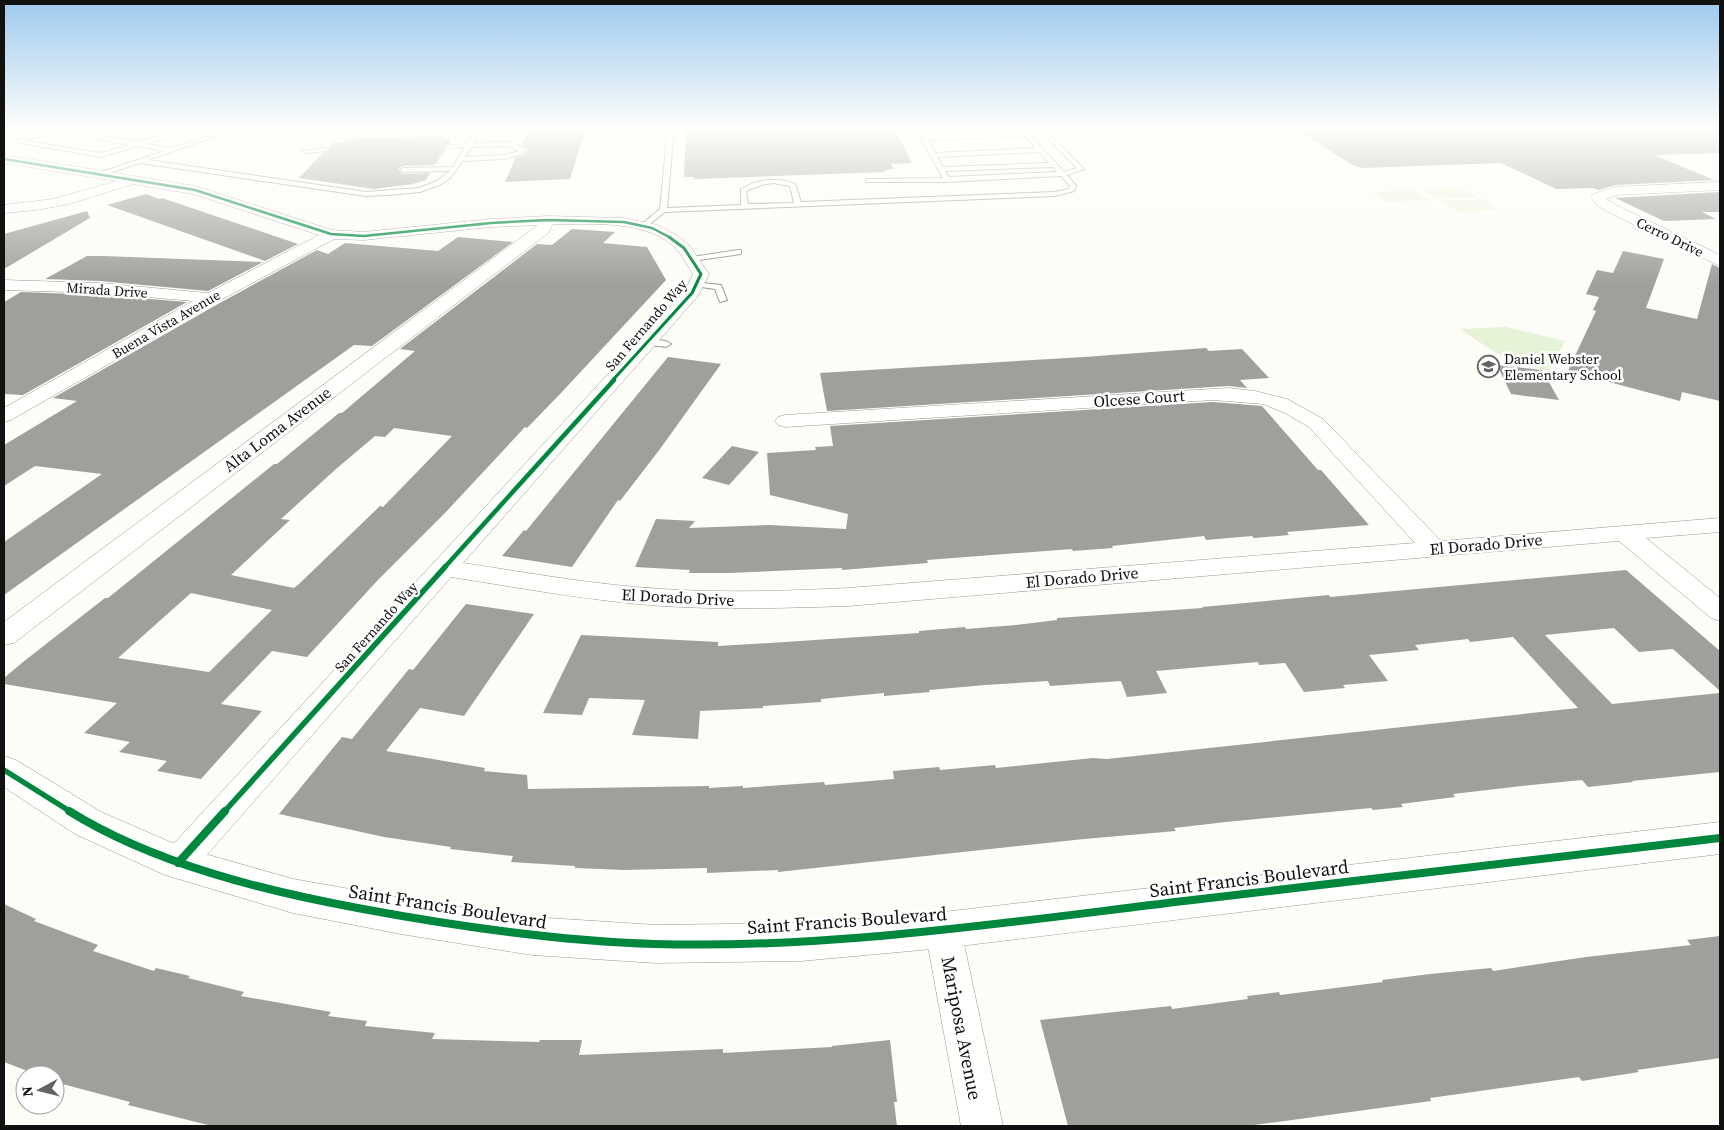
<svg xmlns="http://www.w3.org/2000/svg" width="1724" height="1130" viewBox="0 0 1724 1130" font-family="'Source Serif 4',serif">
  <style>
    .green { fill: #e7f3d7 }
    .pitch { fill: #f0f6e1 }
    .building { fill: #a19f9c; fill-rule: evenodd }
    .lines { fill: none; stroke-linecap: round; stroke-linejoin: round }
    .service-casing { stroke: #979795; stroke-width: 2 }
    .minor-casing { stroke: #979795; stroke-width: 1 }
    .tertiary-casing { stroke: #979795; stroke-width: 1 }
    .service { fill: #fffffe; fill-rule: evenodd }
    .minor { fill: #fffffe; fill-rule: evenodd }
    .tertiary { fill: #fffffe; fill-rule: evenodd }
    .cycleway-far4-casing { stroke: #fff; stroke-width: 4.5 }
    .cycleway-far3-casing { stroke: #fff; stroke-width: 5 }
    .cycleway-far2-casing { stroke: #fff; stroke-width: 7 }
    .cycleway-far1-casing { stroke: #fff; stroke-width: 9 }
    .cycleway-casing { stroke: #fff; stroke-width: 11 }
    .cycleway-far4 { stroke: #00873e; stroke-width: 2.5 }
    .cycleway-far3 { stroke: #00873e; stroke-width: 3 }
    .cycleway-far2 { stroke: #00873e; stroke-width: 4.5 }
    .cycleway-far1 { stroke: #00873e; stroke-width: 5.5 }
    .cycleway { stroke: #00873e; stroke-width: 8 }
    .labels { text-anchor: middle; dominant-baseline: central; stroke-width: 5; stroke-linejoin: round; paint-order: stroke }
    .far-street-label { font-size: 14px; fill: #111; stroke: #fff }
    .far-poi-label { font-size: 14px; fill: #111; stroke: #fff; text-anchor: start }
    .street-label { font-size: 16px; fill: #111; stroke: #fff }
    .near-street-label { font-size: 19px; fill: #111; stroke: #fff }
  </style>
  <rect width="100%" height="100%" fill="#fdfcf7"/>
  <path class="green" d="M1506,327l59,14 -16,31 -53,-19 -36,-24z"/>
  <path class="pitch" d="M1461,188l17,9 -41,2 -16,-9z
    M1413,190l16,10 -42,2 -15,-10z
    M1482,199l18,11 -42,2 -17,-11z"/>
  <path class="building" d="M530,128h56l-16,51 -65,3 11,-25 9,-2 3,-5 -6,-5z
    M686,128h179l1,3 29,-1 17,33 -21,1 3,5 -10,1 1,2 -191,7v-2h-10z
    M1462,128h258v25l-66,2 60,25 -98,5 -17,5 -6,-2 -37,1 -55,-26 -140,5 -10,-4 -50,-32z
    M445,136l-2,3 9,-1 -3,6 -5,1 2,4 -11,16 -32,1 -5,3 5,5 27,-1 -4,7 -13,4 -39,5 -75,-11 24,-25 6,-1 -1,-4 5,-5 11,-1 3,-3z
    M1720,192v20h-18l14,7 -52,2 -49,-23z
    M146,194l13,5 3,-1 136,46 -33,17 -158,-56z
    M87,211l3,7 -86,51v-35z
    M572,229l43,3 -12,11 44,4 19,33 -105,113 -34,35 -2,-1 -80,86 -68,68 -70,76 -35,-6 -51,53 41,7 -61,68 -44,-8 10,-10 -48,-9 11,-10 -46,-9 33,-30 -113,-19v-6l19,-16 82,-64h3l166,-134h3l62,-51h3l73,-62 -15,-2 137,-105 15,1zM394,428l58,8 -69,71 -3,-1 -81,78 -5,4 -63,-13 59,-55 -9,-1 55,-50 39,-33 10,1zM191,593l81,17 -63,62 -91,-14z
    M458,237l55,5 -141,104 -18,-1 -350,250v-53l98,-68 -67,-8 -31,20v-41l73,-44 -24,-3 165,-94 99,-54 11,4 17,-11 93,8z
    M1623,251l41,8 -18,49 51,11 15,-55 8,4v133l-38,-9 -2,9 -112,-30 28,-60 -3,-1 6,-13 -13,-3 11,-24 16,3z
    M87,256h16l160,6 -55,29 -108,-10 -55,-2z
    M21,292l79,3 87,7 -164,93 -19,-1v-92z
    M1206,348l3,3 33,-2 27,29 -29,2 7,8 -19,-2 -401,25 -7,-38 264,-16z
    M668,357l53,7 -61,85 -40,52 -2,-1 -46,67 -70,-11 22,-26 2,1z
    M1497,365l45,5 17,30 -48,-6z
    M1213,402l49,4 56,64h3l48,55 -82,7 2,3 -35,3 -2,-2 -46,4 -2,-4 -92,10 1,2 -40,3 -1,-2 -145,11 1,3 -86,7v-2l-113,5h-40l1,-3 -55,-3 21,-48 39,2 -6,7 81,-3 76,4 2,-15 -78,-19 -3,-42 49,-3 -1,-3 18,-1 -3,-20z
    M732,446l27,6 -30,33 -27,-7z
    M1626,570l94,81v40l-47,-42 -34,3 -25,-24 -69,7 67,69 108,-11v79l-88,9 1,1 -45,5 -6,-7 -51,5 -78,9 2,3 -54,7 2,3 -30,3 -2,-2 -145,14 -52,6 2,3 -92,8 -306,33v-2l-71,3v-5l-83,2 -49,-2v-2l-64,-4 2,-6 -63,-7 1,-2 -67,-10 -105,-23 63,-77 10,2 57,-70 4,1 53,-66 68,10 -70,102 -44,-8 -34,43 99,17 -1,3 43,4 1,14 181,-3v2l34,-2v2l81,-6 1,3 69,-6 -1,-8 46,-4 1,3 55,-5 1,3 97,-10 14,1 471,-51 -65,-71 -43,5 -2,-3 -53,6 4,5 -50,5 19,26 -45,4 2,3 -41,4 -19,-29 -26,2 -1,-3 -102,9 11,22 -40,4 -6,-16 -71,5 -2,-5 -63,4 -56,5 1,2 -46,4v-3l-63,6v3l-58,4v2l-63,3 -2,28 -66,-4 13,-35 -56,-2 -7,17 -39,-2 38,-78 137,7v4l52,-3 149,-10v-2l46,-4 1,2 50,-4 41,-5v-2l146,-10 -1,-1 127,-12 1,2z
    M4,904l32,15 -2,2 64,24 -5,6 61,20 2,-3 34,8 -2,2 56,14 -3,4 90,16 -3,4 39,5 -2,5 70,7 -3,6 107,3 1,-2h42l-3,15 144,-6v4l109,-6v-1l58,-6 7,62h-3l3,24h-685l-84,-21 2,-3 -75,-20v-7h-17l-34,-13z
    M1720,936v122l-83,12 2,2 -57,9 -3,-4 -149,21 1,3 -184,25h-179l-28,-106 131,-14 1,3 76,-10 -1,-3 32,-4 1,3 103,-13 -1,-2 48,-6 61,-6 2,3 93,-14 105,-12 -4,-5z"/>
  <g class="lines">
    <defs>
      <path id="service" d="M129,128l37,2 2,3 33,-5 -56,16 27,4 37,-12 5,1 -66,23 218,32 53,-4 18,-7 13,-10 -47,1 -3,-2 3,-2 50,-1 12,-20 -17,1 -3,-2 22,-2 9,-16h6l-9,15 36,-1 17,7 -2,4 -20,6 -41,2 -13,17 -8,6 -22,8 -33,3 -21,1 -226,-33 -40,13 -3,-2 1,-1 67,-22 -27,-5 -37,11 -85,-15c25,-19 82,-14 113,-14zM123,131l43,3 -29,8 -38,-6 1,-4zM68,132h27l-1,6 36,7 -29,8 -76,-12 14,-5zM508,146l11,5 -15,4 -39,2 6,-10z
        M668,128h6l-7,80 74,-3v-16c17,-10 36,-12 54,-5l6,18 254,-10 14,-3 1,-3 -9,-10 -114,6h-81v-2l2,-1 75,-1 -22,-40 3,-2 98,-4 -4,-4h6l40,44 13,-4 -39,-40h6l40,41 -17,6 9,11 -2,5 -19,5 -390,16 -20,16h-3v-4l18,-15zM1025,136l11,12 -101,5 -7,-13zM1039,152l10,11 -106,4 -6,-10zM1053,167l4,5 -108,5 -4,-6zM774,183l16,3 4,17 -46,1 -2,-13 15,-6z
        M326,148l2,3 -23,2 -3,-2z
        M738,250h3v4l-49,7 -4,-2 4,-2z
        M694,282l27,3 6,15 -7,2 -5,-13 -21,-3z
        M647,339l19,2 5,3 -5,3 -22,-3v-4z"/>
      <path id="minor" d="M4,155l191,31 137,44 32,2 127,-13 57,-3 76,2 33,7 19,10 13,10 20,29 -11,22 -235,267c66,10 133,22 199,26 62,4 124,2 186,-1l567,-45 -106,-116 -24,-14 -22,-9 -50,-4 -428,27 -7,-2 -3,-4 3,-4 7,-2 443,-27 27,3 32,8 36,20 118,122 279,-23v14l-74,6 74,60v23l-9,-3 -92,-77 -771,65c-62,2 -124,4 -186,0 -71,-5 -141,-18 -211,-29l-261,297 -12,4 -12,-4 -5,-11 5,-11 519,-561 8,-17c-5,-7 -9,-16 -15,-23 -29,-33 -85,-26 -125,-27l-5,9 -534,410 -10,2v-23l534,-397 -47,2 -127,13 -30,-1 -117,63 -206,118 -7,2v-14l189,-107 -93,-8 -96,-3v-10l96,3 108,10 111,-58 -126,-41 -60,-10 -64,20 -32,6 -33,3v-8l49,-6 64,-18 -113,-18z
        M1720,182v8l-103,5 -11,4 10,6 104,50v11l-114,-55 -9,-6 -6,-8 2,-3 23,-7z
        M943,913l13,5 5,12 42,196h-42l-36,-196 5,-12z"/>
      <path id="tertiary" d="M4,756l12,4 85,52 83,36 109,31 108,19 131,19 124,8 145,-2 142,-11 777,-90v32l-777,94 -142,13 -145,2 -124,-8 -131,-21 -108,-21 -128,-38 -90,-41 -71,-47z"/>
    </defs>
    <use href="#service" class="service-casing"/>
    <use href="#minor" class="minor-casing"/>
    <use href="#tertiary" class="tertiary-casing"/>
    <use href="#service" class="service"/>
    <use href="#minor" class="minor"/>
    <use href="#tertiary" class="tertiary"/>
    <defs>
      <path id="cycleway-far4" d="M4,159l191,31 136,44 33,2 127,-13 57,-3 76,2 28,6 19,10"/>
      <path id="cycleway-far3" d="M612,381l80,-88 9,-19 -17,-26 -15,-11"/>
      <path id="cycleway-far2" d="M444,568l170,-188"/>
      <path id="cycleway-far1" d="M4,770l67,42
        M224,812l221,-245"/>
      <path id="cycleway" d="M69,811c85,53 196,80 294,98 97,18 194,32 292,35 177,5 354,-22 529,-43 179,-21 357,-42 536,-63
        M178,863l47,-52"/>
    </defs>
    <use href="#cycleway-far4" class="cycleway-far4-casing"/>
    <use href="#cycleway-far3" class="cycleway-far3-casing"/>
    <use href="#cycleway-far2" class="cycleway-far2-casing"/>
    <use href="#cycleway-far1" class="cycleway-far1-casing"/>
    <use href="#cycleway" class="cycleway-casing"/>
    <use href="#cycleway-far4" class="cycleway-far4"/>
    <use href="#cycleway-far3" class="cycleway-far3"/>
    <use href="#cycleway-far2" class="cycleway-far2"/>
    <use href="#cycleway-far1" class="cycleway-far1"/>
    <use href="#cycleway" class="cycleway"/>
  </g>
  <linearGradient id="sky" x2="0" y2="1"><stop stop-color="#9dc9ee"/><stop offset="0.45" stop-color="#fefefb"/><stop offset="1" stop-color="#fefefb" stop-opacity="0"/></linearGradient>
  <rect width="1724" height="286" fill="url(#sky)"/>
  <defs>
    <symbol id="school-ring" viewBox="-11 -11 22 22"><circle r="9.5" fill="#fff" stroke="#646362" stroke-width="1.5"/><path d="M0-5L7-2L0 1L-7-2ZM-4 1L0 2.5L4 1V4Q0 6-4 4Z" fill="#646362"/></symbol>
  </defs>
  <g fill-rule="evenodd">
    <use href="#school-ring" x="1476" y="354" width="25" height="25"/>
  </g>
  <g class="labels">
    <g class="far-street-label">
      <text transform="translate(1670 237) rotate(26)">Cerro Drive</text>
      <text transform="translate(107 290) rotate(4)">Mirada Drive</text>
      <text transform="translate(166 324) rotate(-30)">Buena Vista Avenue</text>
      <text transform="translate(646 325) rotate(-49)">San Fernando Way</text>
      <text transform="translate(376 627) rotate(-48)">San Fernando Way</text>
    </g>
    <g class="far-poi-label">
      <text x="1504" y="359">Daniel Webster<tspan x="1504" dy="16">Elementary School</tspan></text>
    </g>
    <g class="street-label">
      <text transform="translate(1139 398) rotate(-4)">Olcese Court</text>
      <text transform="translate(277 429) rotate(-37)">Alta Loma Avenue</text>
      <text transform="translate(1486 544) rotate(-5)">El Dorado Drive</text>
      <text transform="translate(1082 577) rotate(-5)">El Dorado Drive</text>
      <text transform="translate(678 597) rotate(3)">El Dorado Drive</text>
    </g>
    <g class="near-street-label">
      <text transform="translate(1249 878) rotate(-7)">Saint Francis Boulevard</text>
      <text transform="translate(448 906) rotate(9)">Saint Francis Boulevard</text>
      <text transform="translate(847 920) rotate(-4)">Saint Francis Boulevard</text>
      <text transform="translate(962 1028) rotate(79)">Mariposa Avenue</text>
    </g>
  </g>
  <rect width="1724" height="1130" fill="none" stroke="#111111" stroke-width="10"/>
  <g transform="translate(40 1090) rotate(263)"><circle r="24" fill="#ffffff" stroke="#a0a0a0"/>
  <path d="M0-4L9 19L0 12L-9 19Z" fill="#646362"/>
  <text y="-8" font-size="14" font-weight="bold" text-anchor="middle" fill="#111111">N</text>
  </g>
</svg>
